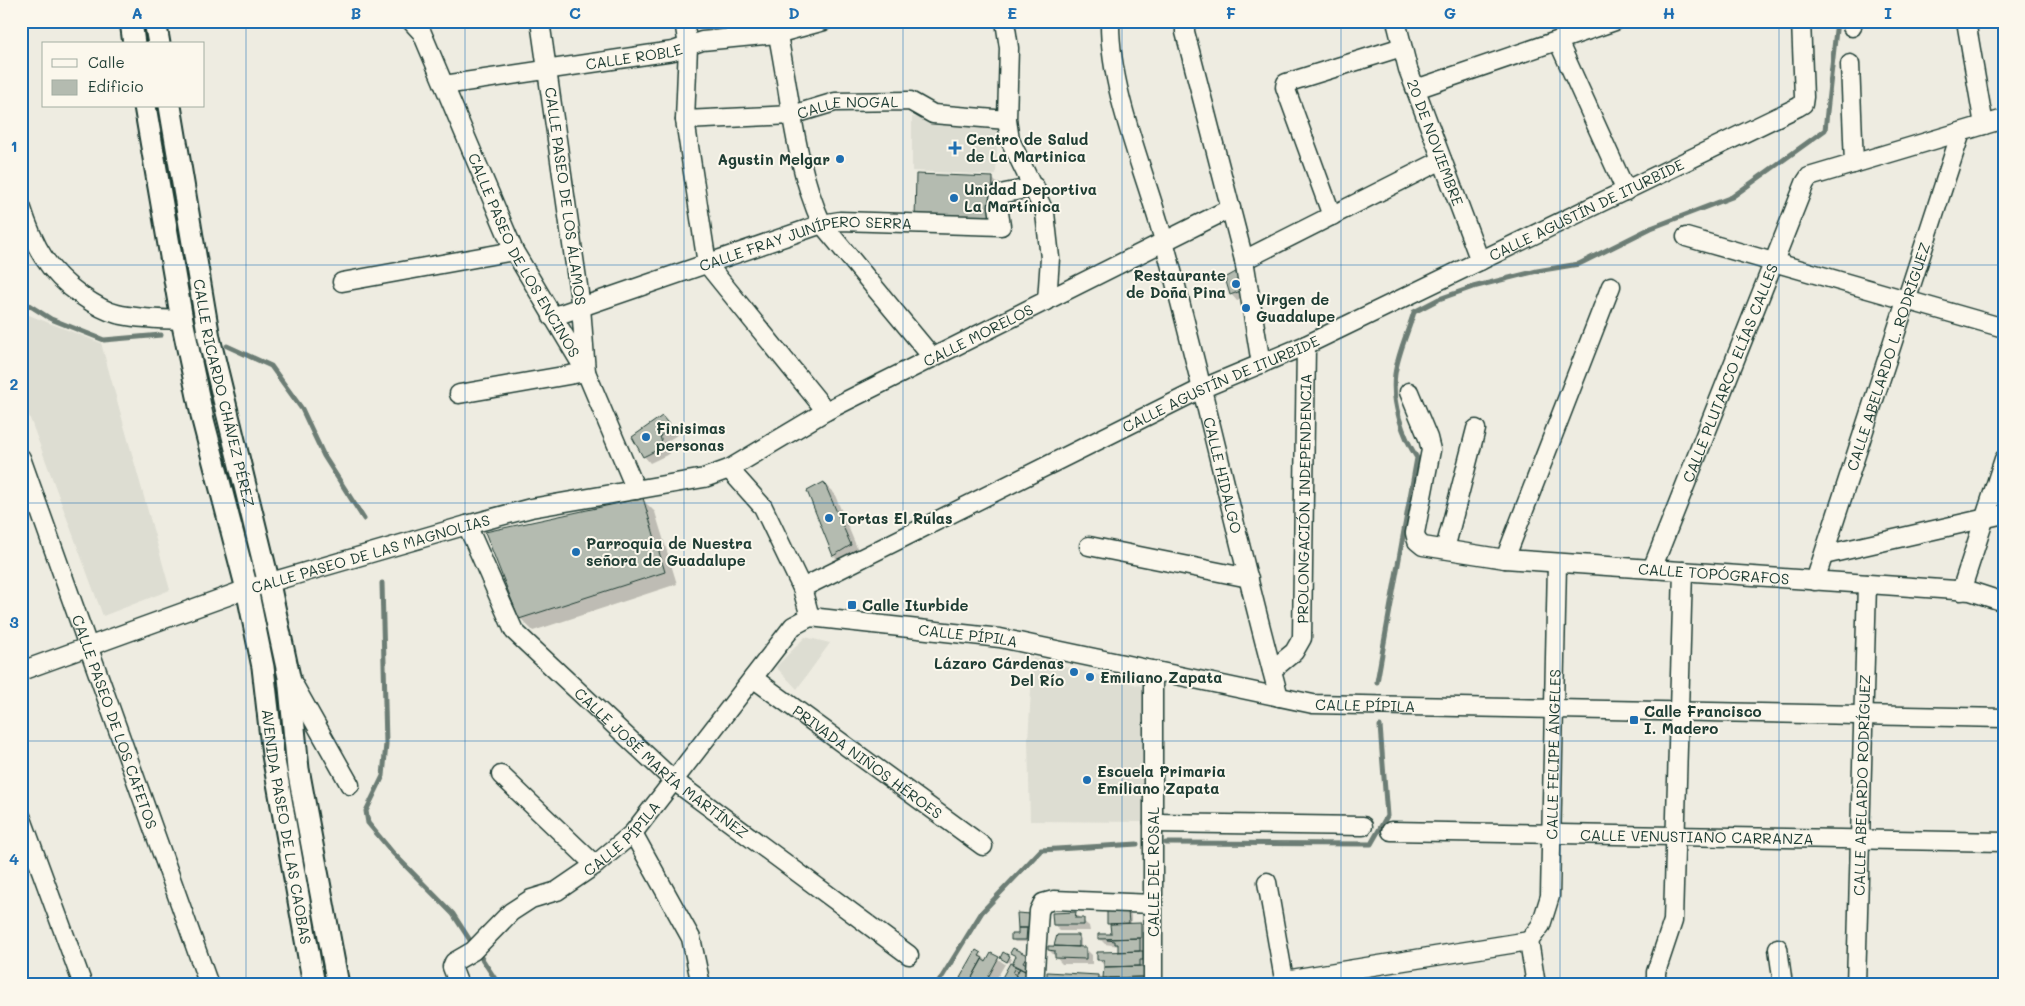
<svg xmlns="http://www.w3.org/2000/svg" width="2025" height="1006" viewBox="0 0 2025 1006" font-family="Mali,sans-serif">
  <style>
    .built { fill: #ddddd2 }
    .shadow { fill: #0003 }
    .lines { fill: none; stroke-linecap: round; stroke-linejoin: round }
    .stream { stroke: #6c7d74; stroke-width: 5 }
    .building { fill: #b4bbb0; stroke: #1f3d34 }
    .minor-casing { stroke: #1f3d34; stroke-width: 21 }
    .major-casing { stroke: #1f3d34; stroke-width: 25 }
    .minor { stroke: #fbf7ec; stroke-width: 18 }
    .major { stroke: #fbf7ec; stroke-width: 21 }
    .grid { fill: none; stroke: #1f6fb2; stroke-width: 1; stroke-opacity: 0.55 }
    .poi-dot { fill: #1f6fb2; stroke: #fbf7ec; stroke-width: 2 }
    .labels { text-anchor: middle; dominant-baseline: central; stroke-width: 4; stroke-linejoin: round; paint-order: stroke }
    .street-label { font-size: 15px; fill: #1f3d34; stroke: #fbf7ec }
    .poi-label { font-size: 15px; font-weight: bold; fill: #1f3d34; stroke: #fbf7ec; text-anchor: start }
    .neatline { fill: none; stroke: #1f6fb2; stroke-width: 2 }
    .grid-label { font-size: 16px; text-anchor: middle; font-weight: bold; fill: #1f6fb2 }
  </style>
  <rect width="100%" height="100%" fill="#eeece1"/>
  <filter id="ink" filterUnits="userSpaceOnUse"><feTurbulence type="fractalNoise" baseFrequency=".02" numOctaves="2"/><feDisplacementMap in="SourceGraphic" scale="10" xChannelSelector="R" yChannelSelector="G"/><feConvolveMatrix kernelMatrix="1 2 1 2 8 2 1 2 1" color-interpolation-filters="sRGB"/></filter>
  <g filter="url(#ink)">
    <path class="built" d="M912,117l86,7 -2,51 -84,-4z
      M21,312l80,31 69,247 -67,26 -82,-222z
      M805,637l25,6 -33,46 -21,-22z
      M1033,658l112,29 -1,135 -114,-1 -2,-81z"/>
    <path class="shadow" d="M992,178l13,13 -1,44 -75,-3z
      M1227,279l24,17 -14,5 -6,-7z
      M668,424l9,11 -11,7 3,12 -19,9 -6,-7z
      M824,484l10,9 26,62 -17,10 -9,-9 -25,-65z
      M642,499l13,13 22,72 -144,47 -13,-13z
      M1128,912l3,3v9h10l6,6 1,55h-100l49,-9 8,3v-13l-6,-6 20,-7v-7l-14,-2 -6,-6 13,-3v-8l-4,-4z
      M1075,914l14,12 1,5h-30l-6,-6z
      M1031,915l-3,27h-13l-3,-3 7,-3z
      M1078,936l3,3v9l5,1 6,6v9h-30l-13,-14 6,-2v-4z
      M1012,953l17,6 -4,6 2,20h-27l10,-20 7,3v-11z
      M980,954l8,8 4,-7 13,9 -12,21h-24l-8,-7z
      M1009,957l3,2 -2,4 -6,-3z"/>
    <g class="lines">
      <path class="stream" d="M21,300l30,19 53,21 57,-5
        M227,346l44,20 31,43 22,47 40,63
        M382,583l4,161 -3,32 -17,35 2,12 25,30 60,61 46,71
        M1377,682l40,-224c-14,-22 -26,-56 -22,-84 3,-21 13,-42 19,-62l25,-13 34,-12 64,-16 42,-7 72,-36 81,-31 93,-67 12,-109
        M1166,843l205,1 16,-28 -7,-90
        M937,985l45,-73 59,-62 96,-6"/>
    </g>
    <path class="building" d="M916,174l77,3 -1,45 -77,-2z
      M1241,269l5,20 -16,6 -5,-17z
      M662,416l10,12 -12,8 3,11 -20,10 -11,-20z
      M824,482l27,63 -18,11 -26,-65z
      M643,498l22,74 -146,47 -34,-87z
      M1107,911h21l1,12 -22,1z
      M1076,912l-1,6h9v7h-31l-1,-12z
      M1017,913l14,1v14h-13z
      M1141,923v15l-43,1v-5h13l-1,-10z
      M1018,928h9l-1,12h-15v-6h7z
      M1057,935h22v12l-25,-1z
      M1140,938v13l-22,1v-8h-3v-3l-8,-1 1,-1z
      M1048,946l38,1v12l-31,-1v-7l-7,-1z
      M1013,948l14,7 -4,7 5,3 -1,7 -15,-7 4,-9 -6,-3z
      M976,950l5,3 -2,3 4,2 -14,25 -9,-5z
      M1143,951v9h-3v6l-36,1v-7h-7v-8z
      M1003,952l7,4 -3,6 -7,-4z
      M991,953l8,4 -15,28 -15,-2 13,-24 4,3z
      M1010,963l10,5 -2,3 -3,-2 -2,4 3,2 -5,10h-13z
      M1143,966l2,11 -42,1 1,-11z
      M1020,968l7,4 -3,13h-13z
      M1047,972l51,3v7l-10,-1v4h-41z
      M1142,977v8h-38v-3h-6v-4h9v2l3,-2z"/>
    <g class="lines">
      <defs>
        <g id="minor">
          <path id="s1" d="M411,21l11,12 92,218 72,121 50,118"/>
          <path d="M684,21l4,25 -3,74 22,144 119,147"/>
          <path d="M775,21c15,67 18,140 47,203l111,134"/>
          <path d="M1005,21l4,27 -2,72 3,20 35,73 5,45 -3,43"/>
          <path id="s2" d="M1110,21c-1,70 36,153 54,220 41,151 74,305 115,456"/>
          <path d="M1185,21v11l59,228 17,104"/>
          <path id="s3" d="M1396,21l12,48 72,192"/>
          <path d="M1966,21l18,104"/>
          <path d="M1852,27v-6"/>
          <path d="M1558,41l68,150"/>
          <path d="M1850,64l4,100"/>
          <path id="s4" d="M444,85l229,-34 29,-10 74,-7 48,-13"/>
          <path d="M1416,89l199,-68"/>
          <path id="s5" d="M685,120l107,-5 43,-13 75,-1 23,13 74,6"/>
          <path d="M21,206c13,41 26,65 61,90 10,7 23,15 35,18 21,5 43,5 65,6"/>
          <path d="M1332,216l-47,-129 1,-4 116,-36"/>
          <path d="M1686,237l318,91"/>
          <path d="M1244,260l198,-100"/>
          <path d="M342,282l172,-31"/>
          <path id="s6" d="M552,317l270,-93 18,-3 161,5 -3,-20 2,-12 35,-7"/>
          <path id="s7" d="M1409,392l19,46 3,12 -16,83 2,8 6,5 82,13 465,32 34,11"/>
          <path d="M459,394l127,-22 -5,-65 -41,-286"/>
          <path id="s8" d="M21,458l188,527"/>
          <path d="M729,469l34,38 39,81 8,29"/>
          <path id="s9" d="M467,525l47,106 159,149 236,175"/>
          <path d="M1089,546l160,32"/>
          <path d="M1445,549l31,-120"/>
          <path d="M1824,555l180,-41"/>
          <path d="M1505,559l106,-273"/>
          <path id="s10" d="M1652,569l153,-386 4,-6 195,-58"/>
          <path id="s11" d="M1815,581l146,-449"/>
          <path id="s12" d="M802,588l399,-199 105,-44 492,-238 5,-3 1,-7 -3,-76"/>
          <path d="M1961,591l43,-132"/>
          <path d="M1153,670v315"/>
          <path id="s13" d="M1272,670l22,-18 8,-14 4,-293"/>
          <path id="s14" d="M21,671l226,-82 220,-64 64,-17 173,-30 25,-9 97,-58 405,-203"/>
          <path id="s15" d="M753,678l230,168"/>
          <path d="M291,680l59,105"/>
          <path d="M501,775l94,90"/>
          <path d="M21,816l62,169"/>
          <path d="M1153,823l210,3"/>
          <path id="s16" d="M1391,831l613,11"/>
          <path d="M633,833l58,105 10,47"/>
          <path d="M1267,882l18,103"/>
          <path id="s17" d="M1529,941l12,-16 9,-29 7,-333"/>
          <path d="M1529,941l7,44"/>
          <path d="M1778,948l5,37"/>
          <path d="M1285,980l244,-39"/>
          <path id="s18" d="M459,985l-7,-18 2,-5 19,-11 38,-39 20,-13 26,-8 38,-26 38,-32 160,-207 17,-9 190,21 313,66 691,14"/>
          <path d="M1034,985l5,-74 4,-8 11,-3 99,4"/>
          <path d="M1656,985v-13l17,-51 10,-350"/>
          <path id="s19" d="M1856,985l11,-401"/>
        </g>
        <g id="major">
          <path d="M131,21l3,23"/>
          <path d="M155,21l4,23"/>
          <path id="s20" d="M145,106l37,214 21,100 44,169 16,78 10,88 41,230"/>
          <path id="s21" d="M170,106l39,232 60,246 20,93 9,92 40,216"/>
        </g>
      </defs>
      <use href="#minor" class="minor-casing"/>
      <use href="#major" class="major-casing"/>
      <use href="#minor" class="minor"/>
      <use href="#major" class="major"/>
    </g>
  </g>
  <path class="grid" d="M246,21v964M465,21v964M684,21v964M903,21v964M1122,21v964M1341,21v964M1560,21v964M1779,21v964M21,265h1983M21,503h1983M21,741h1983"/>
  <g class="poi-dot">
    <path d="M952.5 140.5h5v5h5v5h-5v5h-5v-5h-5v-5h5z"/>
    <circle cx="840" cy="159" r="5"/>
    <circle cx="954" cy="198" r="5"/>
    <circle cx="1236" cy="284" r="5"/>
    <circle cx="1246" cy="308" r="5"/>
    <circle cx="646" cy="437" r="5"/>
    <circle cx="829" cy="518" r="5"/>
    <circle cx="576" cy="552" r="5"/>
    <rect x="847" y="600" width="10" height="10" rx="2.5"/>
    <circle cx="1074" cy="672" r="5"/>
    <circle cx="1090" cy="677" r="5"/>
    <rect x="1629" y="715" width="10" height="10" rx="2.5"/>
    <circle cx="1087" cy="780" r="5"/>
  </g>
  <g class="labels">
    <g class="street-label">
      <text stroke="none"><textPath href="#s4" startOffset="192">CALLE ROBLE</textPath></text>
      <text stroke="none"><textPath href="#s5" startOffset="164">CALLE NOGAL</textPath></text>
      <text stroke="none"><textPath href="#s3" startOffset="128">20 DE NOVIEMBRE</textPath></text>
      <text transform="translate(566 196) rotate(82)">CALLE PASEO DE LOS ÁLAMOS</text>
      <text stroke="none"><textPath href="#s12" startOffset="871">CALLE AGUSTÍN DE ITURBIDE</textPath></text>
      <text stroke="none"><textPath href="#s6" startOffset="266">CALLE FRAY JUNÍPERO SERRA</textPath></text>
      <text stroke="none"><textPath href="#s1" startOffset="261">CALLE PASEO DE LOS ENCINOS</textPath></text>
      <text stroke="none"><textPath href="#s14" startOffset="1021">CALLE MORELOS</textPath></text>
      <text stroke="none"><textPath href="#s11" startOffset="236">CALLE ABELARDO L. RODRÍGUEZ</textPath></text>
      <text stroke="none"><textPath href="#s10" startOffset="211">CALLE PLUTARCO ELÍAS CALLES</textPath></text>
      <text stroke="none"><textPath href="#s12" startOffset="466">CALLE AGUSTÍN DE ITURBIDE</textPath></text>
      <text stroke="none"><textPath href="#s21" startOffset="292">CALLE RICARDO CHÁVEZ PÉREZ</textPath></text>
      <text stroke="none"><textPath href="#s2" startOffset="469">CALLE HIDALGO</textPath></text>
      <text stroke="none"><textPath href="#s13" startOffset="184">PROLONGACIÓN INDEPENDENCIA</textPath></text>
      <text stroke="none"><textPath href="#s14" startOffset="369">CALLE PASEO DE LAS MAGNOLIAS</textPath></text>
      <text stroke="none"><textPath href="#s7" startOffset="455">CALLE TOPÓGRAFOS</textPath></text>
      <text stroke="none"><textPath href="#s18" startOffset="688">CALLE PÍPILA</textPath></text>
      <text stroke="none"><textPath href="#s18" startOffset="1092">CALLE PÍPILA</textPath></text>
      <text stroke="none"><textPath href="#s8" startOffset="280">CALLE PASEO DE LOS CAFETOS</textPath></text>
      <text stroke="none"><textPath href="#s17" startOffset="192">CALLE FELIPE ÁNGELES</textPath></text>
      <text stroke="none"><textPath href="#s9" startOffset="314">CALLE JOSÉ MARÍA MARTÍNEZ</textPath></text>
      <text stroke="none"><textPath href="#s15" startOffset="142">PRIVADA NIÑOS HÉROES</textPath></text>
      <text stroke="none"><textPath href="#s19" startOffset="200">CALLE ABELARDO RODRÍGUEZ</textPath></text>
      <text stroke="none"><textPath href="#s20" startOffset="735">AVENIDA PASEO DE LAS CAOBAS</textPath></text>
      <text stroke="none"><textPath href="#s18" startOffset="236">CALLE PÍPILA</textPath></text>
      <text stroke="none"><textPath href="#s16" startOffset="306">CALLE VENUSTIANO CARRANZA</textPath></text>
      <text transform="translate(1153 872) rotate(-90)">CALLE DEL ROSAL</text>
    </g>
    <g class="poi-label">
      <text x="966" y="139">Centro de Salud<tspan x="966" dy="17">de La Martinica</tspan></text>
      <text x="830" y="159" text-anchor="end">Agustin Melgar</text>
      <text x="964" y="189">Unidad Deportiva<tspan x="964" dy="17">La Martínica</tspan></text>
      <text x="1226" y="275" text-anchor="end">Restaurante<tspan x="1226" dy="17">de Doña Pina</tspan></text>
      <text x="1256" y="299">Virgen de<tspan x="1256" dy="17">Guadalupe</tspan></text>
      <text x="656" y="428">Finisimas<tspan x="656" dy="17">personas</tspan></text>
      <text x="839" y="518">Tortas El Rulas</text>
      <text x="586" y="543">Parroquia de Nuestra<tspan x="586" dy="17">señora de Guadalupe</tspan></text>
      <text x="862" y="605">Calle Iturbide</text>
      <text x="1064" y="663" text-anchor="end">Lázaro Cárdenas<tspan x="1064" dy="17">Del Río</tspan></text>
      <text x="1100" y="677">Emiliano Zapata</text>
      <text x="1644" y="711">Calle Francisco<tspan x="1644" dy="17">I. Madero</tspan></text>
      <text x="1097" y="771">Escuela Primaria<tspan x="1097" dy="17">Emiliano Zapata</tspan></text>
    </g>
  </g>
  <rect width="2025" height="1006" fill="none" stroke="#fbf7ec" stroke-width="55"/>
  <rect x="42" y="42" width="162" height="65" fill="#fbf7ec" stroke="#a3ada2"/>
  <rect x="52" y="59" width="25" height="8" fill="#fbf7ec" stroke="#a3ada2"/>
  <text x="88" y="68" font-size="15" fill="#1f3d34">Calle</text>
  <rect x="52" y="80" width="25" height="15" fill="#b4bbb0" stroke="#a3ada2"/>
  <text x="88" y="92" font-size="15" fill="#1f3d34">Edificio</text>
  <rect x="28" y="28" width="1970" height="950" class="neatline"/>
  <g class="grid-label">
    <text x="137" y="19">A</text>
    <text x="356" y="19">B</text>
    <text x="575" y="19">C</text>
    <text x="794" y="19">D</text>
    <text x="1012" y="19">E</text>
    <text x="1231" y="19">F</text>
    <text x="1450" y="19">G</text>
    <text x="1669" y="19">H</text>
    <text x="1888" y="19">I</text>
    <text x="14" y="152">1</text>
    <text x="14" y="390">2</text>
    <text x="14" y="628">3</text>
    <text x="14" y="865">4</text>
  </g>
</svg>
